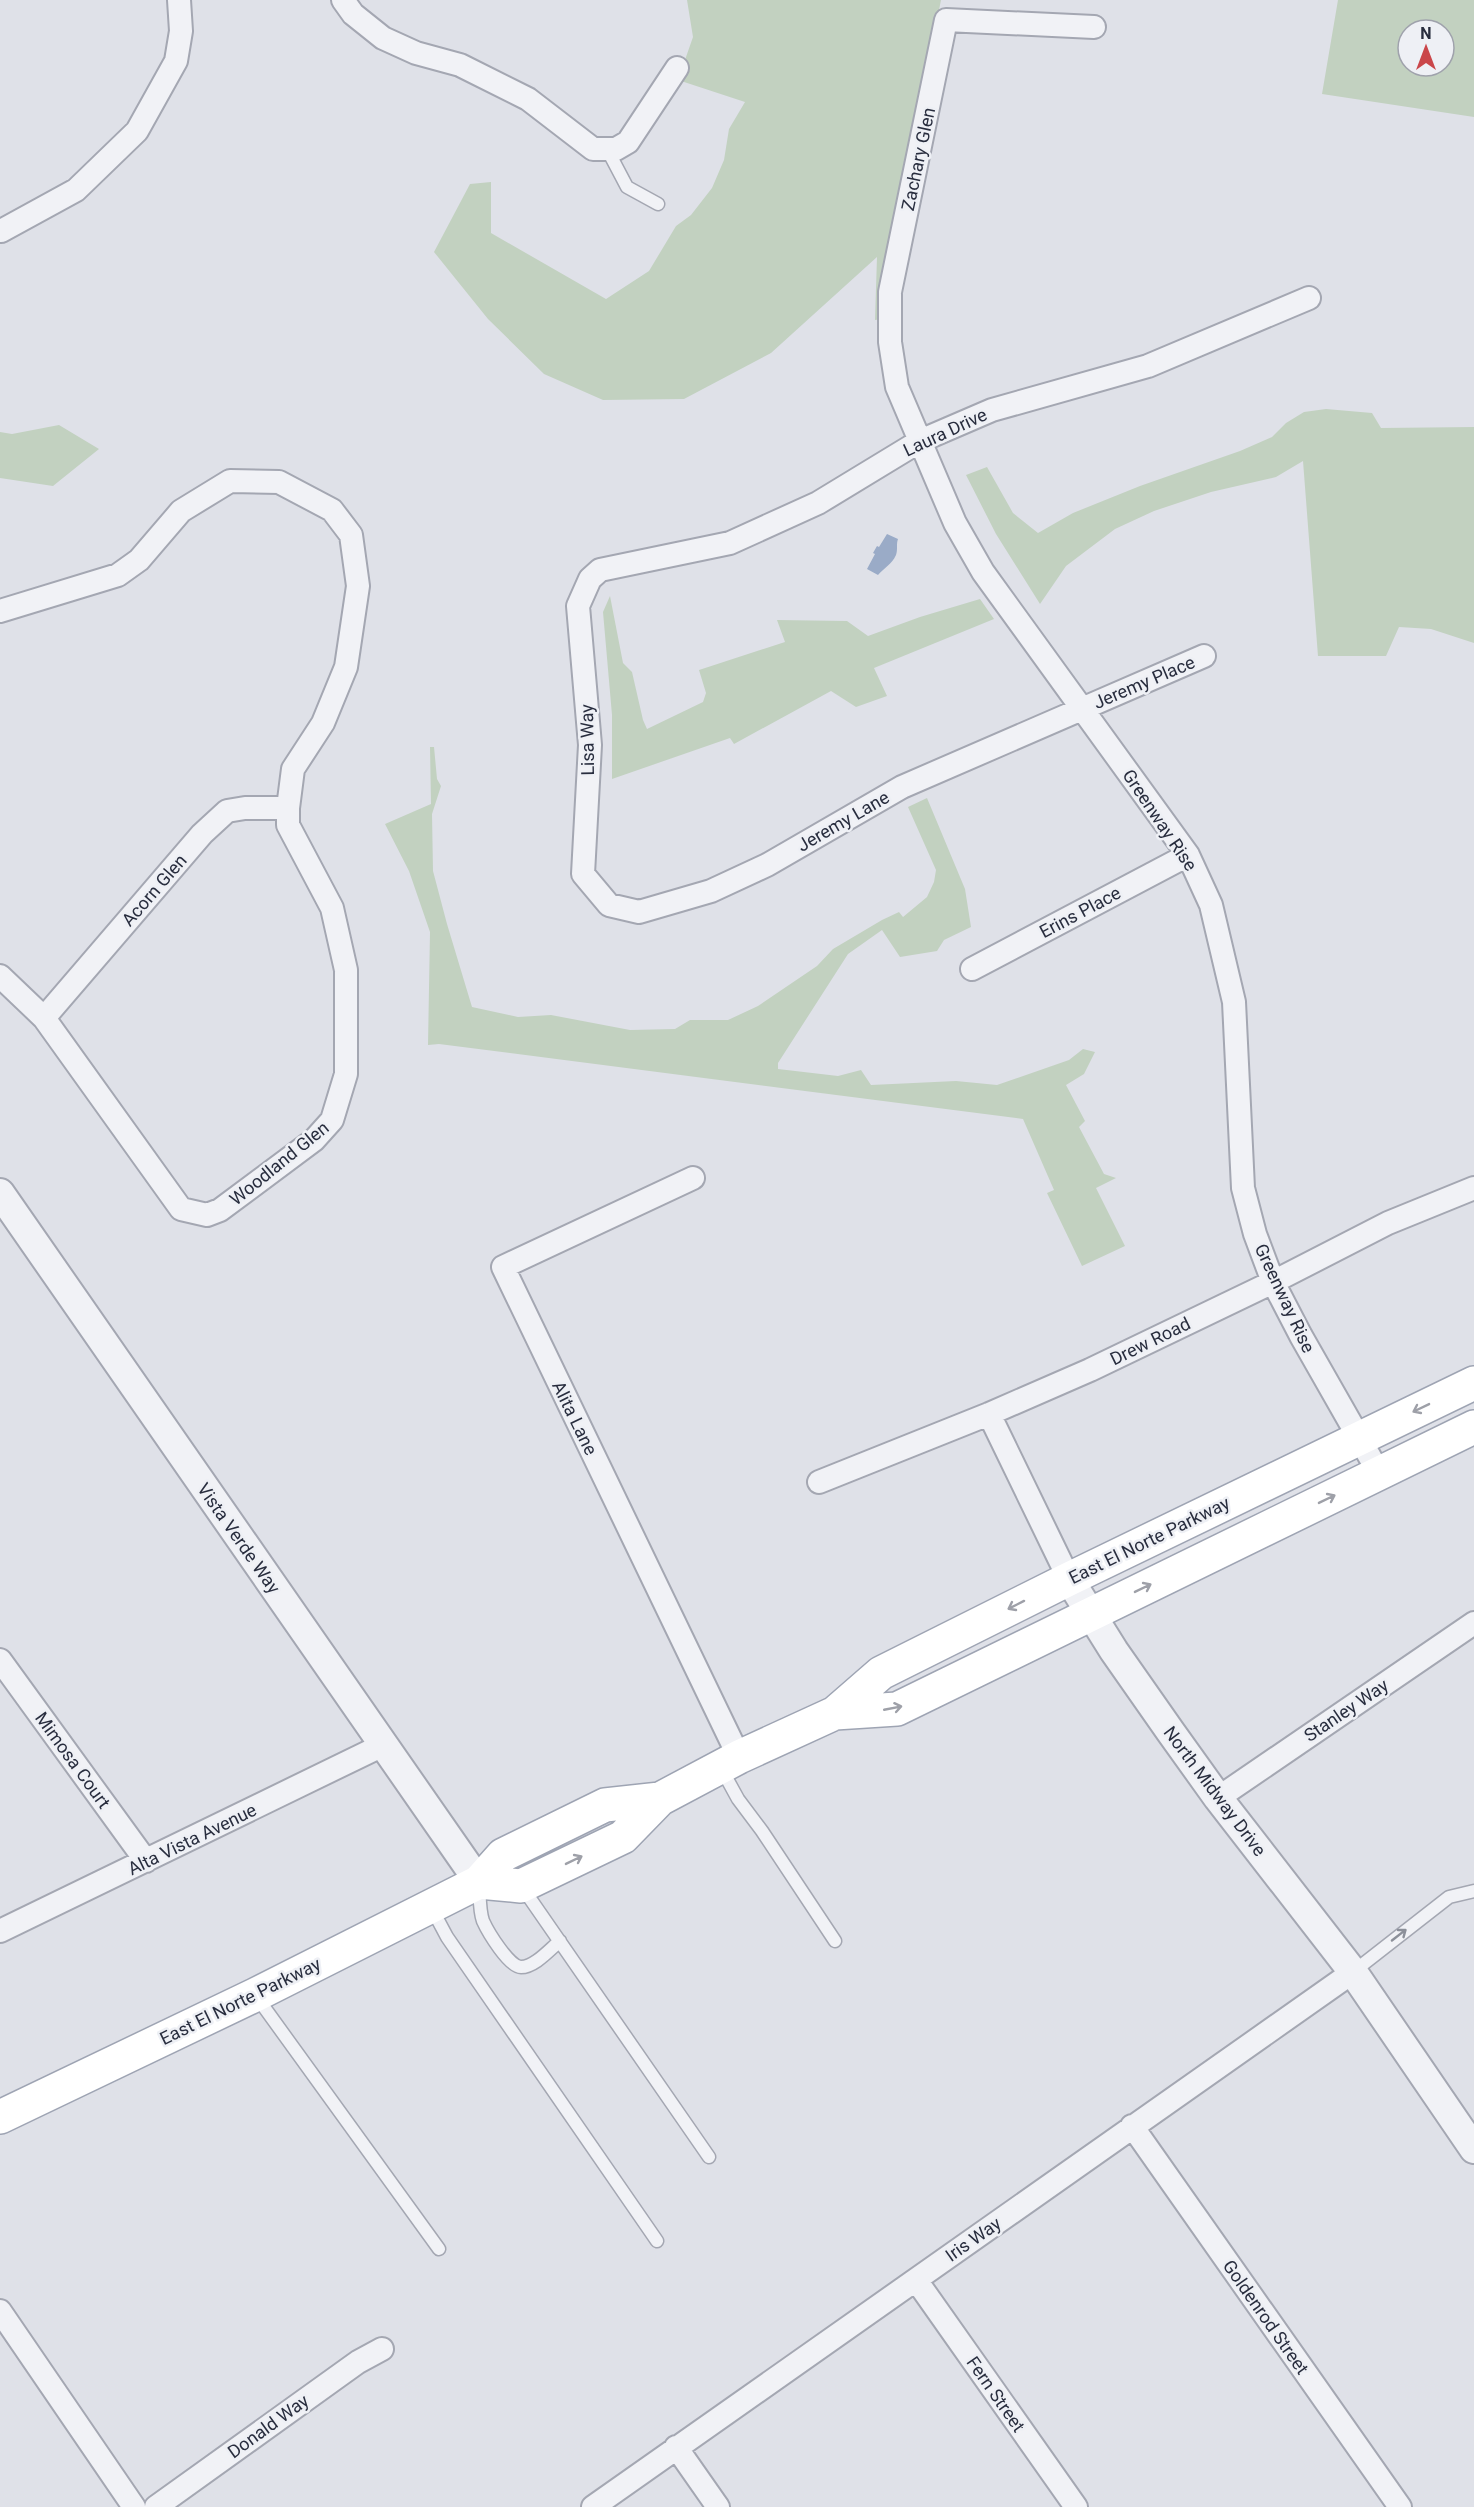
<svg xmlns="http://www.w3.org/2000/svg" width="1474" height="2507" viewBox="0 0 1474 2507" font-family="Roboto,sans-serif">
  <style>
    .green { fill: #c2d1c0; fill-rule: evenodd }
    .water { fill: #9aabc7 }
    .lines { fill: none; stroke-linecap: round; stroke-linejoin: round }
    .service-casing { stroke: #a4a7b2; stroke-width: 15 }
    .minor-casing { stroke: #a4a7b2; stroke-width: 26 }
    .tertiary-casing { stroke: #a4a7b2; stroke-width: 32 }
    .primary-casing { stroke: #9ea4b3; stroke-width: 36 }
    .service { stroke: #f1f2f6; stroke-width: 12 }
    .minor { stroke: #f1f2f6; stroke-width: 22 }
    .tertiary { stroke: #f1f2f6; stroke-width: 28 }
    .primary { stroke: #fff; stroke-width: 33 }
    .oneway { stroke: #9ea0a8 }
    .oneway2 { stroke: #8c909a }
    .labels { text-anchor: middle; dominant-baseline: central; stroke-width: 5; stroke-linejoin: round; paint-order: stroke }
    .street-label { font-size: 18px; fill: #282d3e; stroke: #eef0f5 }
  </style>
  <rect width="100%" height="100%" fill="#dfe1e8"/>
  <path class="green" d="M687,0h254l-51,256 -8,63 -7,1 2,-63 -106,96 -87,46 -81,1 -59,-26 -56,-55 -54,-67 36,-68 21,-2v51l115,66 43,-28 27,-45 15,-11 21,-27 12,-28 5,-31 16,-27 -67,-22 15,-43z
    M1338,0h136v117l-152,-23zM1408,30h36v36h-36z
    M1326,409l46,4 9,15 93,-1v216l-43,-14 -32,-2 -13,29h-68l-15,-195 -27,16 -65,15 -57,19 -39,18 -49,37 -26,38 -44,-70 -30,-59 21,-8 26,46 25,20 35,-20 67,-27 100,-35 32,-14 14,-14 18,-11z
    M59,425l40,24 -46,37 -53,-8v-46l12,2z
    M610,596l13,67 9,9 11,48 4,9 56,-27 3,-9 -7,-23 86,-28 -8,-22 70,1 21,15 52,-19 60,-18 14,20 -120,49 13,28 -31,11 -25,-16 -97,53 -4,-6 -118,41v-64l-9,-103z
    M430,747h4l3,32 4,7 -9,28 1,57 14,53 25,83 46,10 33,-2 79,15 45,-1 15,-9h38l30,-14 59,-40 16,-17 49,-29 17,-8 4,5 24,-20 7,-15 2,-12 -28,-63 19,-9 38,91 6,38 -27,13 -7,11 -37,6 -18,-27 -34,24 -70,109v6l60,7 23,-6 10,15 85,-4 41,4 72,-25 14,-11 12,3 -11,22 -18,11 19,36 -6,6 25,47 12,4 -20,10 29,58 -43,20 -35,-73 7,-3 -31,-71 -584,-75 -11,1 2,-113 -21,-61 -24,-47 46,-20z"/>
  <path class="water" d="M887,534l11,5c-2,5 0,10 -2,16 -4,9 -12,13 -18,20l-11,-6 8,-15 -2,-1 4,-7 2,1z"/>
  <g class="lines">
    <defs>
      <path id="service" d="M607,149l20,38 31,17
        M721,1768l17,31 24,32 73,110
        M479,1883c1,12 0,27 4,38 5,11 26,46 38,46 14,0 29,-18 39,-26
        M522,1887l187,270
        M431,1907l16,30 210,304
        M1353,1972l96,-75 25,-6
        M256,1996l183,253"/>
      <path id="minor" d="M343,0l10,14 30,24 33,15 44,12 68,34 65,50h23l12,-7 49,-74
        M1094,27l-148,-7 -56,272v50l7,45 58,136 28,49 205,283 23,50 23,97 9,186 12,46 18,48 28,54 78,137
        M1,231l75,-41 61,-59 39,-70 5,-30 -2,-31
        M0,611l118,-36 21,-15 42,-49 49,-30 49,1 53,28 19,25 7,51 -12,81 -23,56 -30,46 -5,39v17l44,83 14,62v104l-14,46 -18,20 -94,70 -13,5 -26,-6 -137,-191 -44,-42
        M1204,656l-302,131 -135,78 -56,26 -72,21 -30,-7 -26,-31 7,-129 -12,-139 12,-27 10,-9 130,-27 88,-40 102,-62 72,-31 156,-44 161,-68
        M972,969l216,-114
        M44,1018l158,-184 25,-23 18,-3h43
        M693,1178l-190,89 236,490
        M989,1414l80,165
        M819,1482l170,-68 101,-44 183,-88 115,-59 86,-35
        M0,1660l146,201
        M1218,1798l256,-175
        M0,1931l383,-186
        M1132,2126l268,381
        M916,2280l160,227
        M0,2311l134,196
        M676,2447l42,60
        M156,2507l202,-145 24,-13
        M593,2507l760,-535"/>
      <path id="tertiary" d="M0,1193l479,689
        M1069,1579l45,72 56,80 48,67 135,174 121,177"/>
      <path id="primary" d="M835,1713l62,-4 577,-282
        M479,1882l42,4 102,-49 37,-38 79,-42 96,-44 46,-40 188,-94 405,-196
        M0,2117l255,-122 224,-113 24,-27 102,-50 55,-6"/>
    </defs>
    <use href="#service" class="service-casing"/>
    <use href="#minor" class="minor-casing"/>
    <use href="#tertiary" class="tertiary-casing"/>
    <use href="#primary" class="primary-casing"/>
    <use href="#service" class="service"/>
    <use href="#minor" class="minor"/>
    <use href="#tertiary" class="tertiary"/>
    <use href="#primary" class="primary"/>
  </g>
  <defs><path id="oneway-shaft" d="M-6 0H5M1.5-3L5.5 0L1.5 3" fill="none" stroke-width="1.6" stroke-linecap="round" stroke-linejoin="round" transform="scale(1.5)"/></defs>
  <g class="oneway">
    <use href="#oneway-shaft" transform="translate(1421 1408) rotate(154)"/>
    <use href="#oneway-shaft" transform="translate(1327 1499) rotate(-26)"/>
    <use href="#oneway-shaft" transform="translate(1143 1588) rotate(-26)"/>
    <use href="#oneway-shaft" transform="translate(1016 1605) rotate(153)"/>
    <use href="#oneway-shaft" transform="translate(893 1708) rotate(-11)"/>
    <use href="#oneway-shaft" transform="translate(574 1860) rotate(-26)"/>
  </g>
  <use class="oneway2" href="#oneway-shaft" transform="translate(1399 1935) rotate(-38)"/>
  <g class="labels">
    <g class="street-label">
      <text transform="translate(918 159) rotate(-78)">Zachary Glen</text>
      <text transform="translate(945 432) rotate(-25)">Laura Drive</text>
      <text transform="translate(1144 682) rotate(-23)">Jeremy Place</text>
      <text transform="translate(587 740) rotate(-91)">Lisa Way</text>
      <text transform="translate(1160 820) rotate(56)">Greenway Rise</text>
      <text transform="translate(843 821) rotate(-30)">Jeremy Lane</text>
      <text transform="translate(154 890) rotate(-49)">Acorn Glen</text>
      <text transform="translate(1080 912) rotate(-28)">Erins Place</text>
      <text transform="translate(279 1163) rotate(-39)">Woodland Glen</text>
      <text transform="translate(1285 1298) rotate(65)">Greenway Rise</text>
      <text transform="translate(1150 1341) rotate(-26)">Drew Road</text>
      <text transform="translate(575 1418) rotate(64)">Alita Lane</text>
      <text transform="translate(239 1538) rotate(55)">Vista Verde Way</text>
      <text transform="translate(1149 1540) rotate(-26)">East El Norte Parkway</text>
      <text transform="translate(1346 1710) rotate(-34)">Stanley Way</text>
      <text transform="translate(73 1760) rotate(54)">Mimosa Court</text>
      <text transform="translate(1215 1791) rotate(53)">North Midway Drive</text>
      <text transform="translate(192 1839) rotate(-26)">Alta Vista Avenue</text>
      <text transform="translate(240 2001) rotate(-26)">East El Norte Parkway</text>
      <text transform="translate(973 2239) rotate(-35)">Iris Way</text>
      <text transform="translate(1266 2317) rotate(55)">Goldenrod Street</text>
      <text transform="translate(996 2394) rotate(55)">Fern Street</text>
      <text transform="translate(268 2426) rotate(-36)">Donald Way</text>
    </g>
  </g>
  <g transform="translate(1426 48)"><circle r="28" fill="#eef0f5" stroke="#9fa2ac" stroke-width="1.5"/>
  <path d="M0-4.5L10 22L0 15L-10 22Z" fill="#ca464a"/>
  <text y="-9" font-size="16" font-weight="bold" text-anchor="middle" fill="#282d3e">N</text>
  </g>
</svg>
